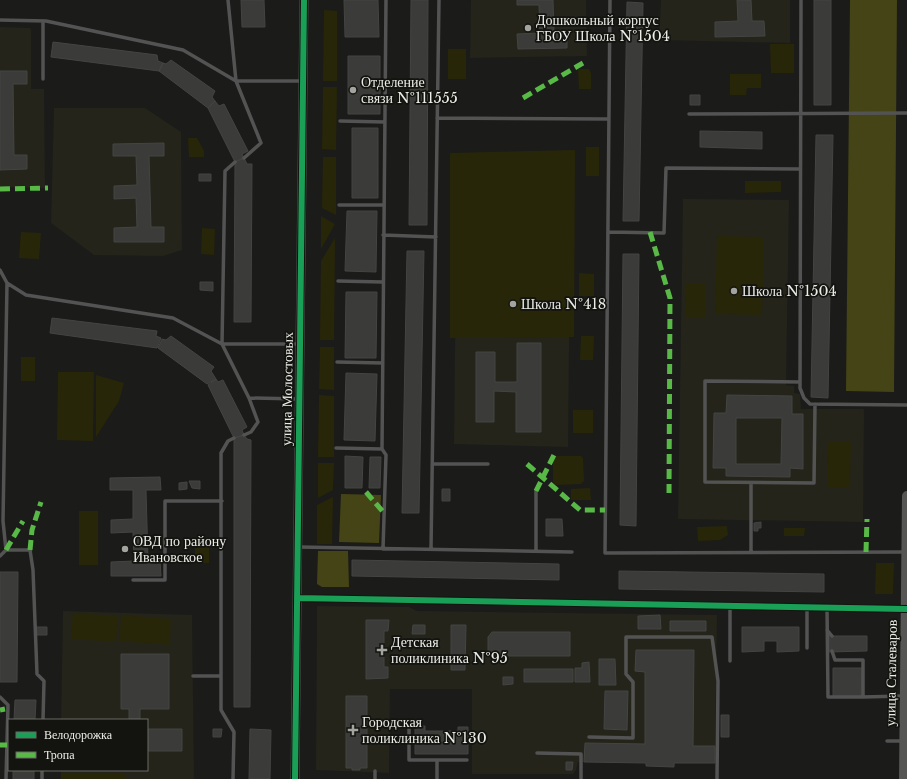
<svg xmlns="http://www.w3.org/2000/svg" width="907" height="779" viewBox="0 0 907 779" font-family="'Libre Baskerville',serif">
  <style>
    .built { fill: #24241b }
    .green { fill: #282609 }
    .forest { fill: #454416 }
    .building { fill: #3b3b39; stroke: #444443; fill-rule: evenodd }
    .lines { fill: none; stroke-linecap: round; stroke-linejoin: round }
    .service { stroke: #535353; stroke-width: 3.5 }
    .minor { stroke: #535353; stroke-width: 7 }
    .tertiary { stroke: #535353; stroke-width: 9 }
    .secondary { stroke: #565655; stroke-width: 10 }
    .quiet { stroke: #58b947; stroke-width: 5; stroke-dasharray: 10 5; stroke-linecap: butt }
    .cycleway-casing { stroke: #13130f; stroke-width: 8 }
    .cycleway { stroke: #1a9f57; stroke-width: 6 }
    .poi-dot { fill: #a3a3a0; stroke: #13130f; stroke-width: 1.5 }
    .labels { text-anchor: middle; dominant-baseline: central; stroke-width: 3.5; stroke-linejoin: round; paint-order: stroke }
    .poi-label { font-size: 14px; fill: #ecece9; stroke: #13130f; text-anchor: start }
    .street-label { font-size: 14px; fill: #ecece9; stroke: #13130f }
  </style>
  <rect width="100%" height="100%" fill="#1b1b19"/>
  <path class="built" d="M471,0h115l1,56 -117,2z
    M661,0h129v43l-131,-3z
    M0,27l30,1 1,2v59h13l1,99 -45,-1z
    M54,108h91l36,24 1,118 -19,6 -69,-1 -43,-32z
    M571,159l-3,288 -114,-3 3,-280z
    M683,199l106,1 -3,185 8,1v7l6,1 1,15h63l-1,113 -185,-3z
    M317,606l92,1 8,4 300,4 -2,148h-40l-1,4 -28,-1v-3l-68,-1 -2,8 -3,4h-101v-85h-82l-1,84 -73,-3z
    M63,611l129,4 2,164h-69v-6h-64v-3h86v-50h-86z"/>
  <path class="green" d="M324,10l13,1v70h-14z
    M770,44h24v29h-23z
    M448,49h18v30h-18z
    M578,69h11l2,4v16h-12z
    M730,74h31v14h-14l-1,7h-16z
    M323,87h14l-1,63 -14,-1z
    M188,138h9l7,13v6h-15z
    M586,147h13v29h-13z
    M575,150l-1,187 -124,1v-185z
    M323,157h13v58l-14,-7z
    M745,181h36v11l-36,1z
    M321,216l14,8 -14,25z
    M202,228l13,1 -1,26 -13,-1z
    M21,232l20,1 -2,26 -20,-1z
    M717,236l47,1 -2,78 -47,-1z
    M335,238l-1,102h-14l1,-79z
    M579,273l15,1v22h-15z
    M686,283h20l-1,34h-20z
    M581,336h13l-1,24h-13z
    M320,347h14v43l-15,-1z
    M21,357h14v24h-14z
    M58,372h36l-1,69 -36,-1z
    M96,375l28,8 -5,18 -23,36z
    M319,395l15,1v61h-16z
    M573,410h20v23h-20z
    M828,441h23l-1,47h-23z
    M554,456h27l2,2 1,23 -3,3 -25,1 -3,-3v-22z
    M318,463h16l-1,27 -15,8z
    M590,488l1,12h-20v-11z
    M333,497l-1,47h-15v-39z
    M79,511h19v54h-19z
    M727,526l1,9 -8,5 -22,1 -1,-14z
    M784,528h21l-1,8h-20z
    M195,546h14v17h-14z
    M876,563h18l-1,31h-18z
    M73,613l45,3 -2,26 -45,-3z
    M121,615l50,4 -1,26 -51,-4z
    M61,773h64v6h-64z"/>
  <path class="forest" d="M850,0h47l-3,392 -48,-1z
    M341,494l40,1 -2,48 -40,-1z
    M318,551h30l1,36h-27l-5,-3z"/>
  <path class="building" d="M241,0h23l1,27h-23z
    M344,0h34l1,37h-34z
    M411,0h17l-1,225h-18z
    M517,0h36l1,33h13v15l-49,1 -1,-15 23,-1 -1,-28h-22z
    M737,0h14l1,21h12l1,15 -50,1v-15l23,-1z
    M814,0h17v105h-17z
    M627,2l16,1 -4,218h-16z
    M53,42l104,13 1,6 5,2 -4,8 -108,-14z
    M348,56h32v58h-32z
    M171,60l44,31 -3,6 3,4 -7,7 -49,-37 4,-8 3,1z
    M0,71h27v13h-14l1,71h13v14l-27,1z
    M690,95h10v10h-10z
    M215,101l4,5 5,-2 24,47 -6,3 2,4 -9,4 -27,-54z
    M352,128h26v70h-26z
    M700,131l62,1v17l-62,-2z
    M816,135h17l-5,263 -17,-1z
    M164,143v13h-15l2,71h13v15h-50v-14l23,-1 -1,-29 -22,1v-13l23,-1 -1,-29h-23v-12z
    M244,158l3,6h5l-1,158h-17l1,-160z
    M199,174h12v7h-12z
    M347,211h30l-1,61 -31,-1z
    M407,251h17l-5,262h-17z
    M623,254h16l-3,272 -16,-1z
    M200,282h13v9l-13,-1z
    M346,292h31l-1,66h-31z
    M52,318l105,13 -1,5 5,2 -4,10 -107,-15z
    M171,336l43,31 -3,4 5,8 -9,5 -49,-36 4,-9 4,1z
    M517,343h24v89h-25v-40l-22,-1v31h-18v-70h19v30h22z
    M346,373l31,1 -2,67 -31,-1z
    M216,379l2,3 5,-2 24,47 -5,3 2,5 -10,3 -26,-53z
    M727,395l65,1v18h11v55l-13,-1v9l-64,-1v-8h-13l1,-55h12zM736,418h46l-1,46h-45z
    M244,435l3,4 4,1 -1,267h-16v-269z
    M345,456l18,1 -1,31h-17z
    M370,457h11l-1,31h-11z
    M160,477l1,13h-15l2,71h12l1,15h-50v-14l23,-1 -1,-29 -22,1v-13l22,-1v-29h-23v-12z
    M189,481h11v8l-8,-1z
    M187,482v7l-8,1v-7z
    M442,489h8v12h-8z
    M546,519h16l1,17h-17z
    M761,522v6h-3v3h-4v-8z
    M352,560l207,4v16l-207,-4z
    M619,571l205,3v18l-205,-3z
    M0,572h18l-1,110h-17z
    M660,615l1,14h-23v-13z
    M366,620h23l-1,11h-4v36h4v11l-22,1z
    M670,621h36v10h-36z
    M413,625h12v9h-13z
    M451,625h15l-1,45h-14z
    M36,627h11v8h-11z
    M742,627h57v24l-22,1v-11h-13v10l-22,1z
    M492,632h78v24h-78l-4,-6v-13z
    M829,636h38v15l-39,1z
    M636,650h58l-1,96h22v17h-41v4l-28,-1v-3l-62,-1 1,-19 60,1v-72l-10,-1z
    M121,654h48v55h-29v11h-11v-11h-8z
    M599,659h16l1,26h-17z
    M589,662l1,20h-15v-14h7v-5z
    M833,668h29l-1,28h-28z
    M524,669h49v13h-49z
    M503,677h10v7l-10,1z
    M605,691h23l-1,39 -23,-1z
    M346,696h21v72h-7v2h-8v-2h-6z
    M15,700h21l-1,20h-21z
    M721,715h8v22h-8z
    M415,726h10v5h33v-4h10v27h-53z
    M147,729h35v22h-35z
    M213,729h9l-1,8h-8z
    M250,729l21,1 -1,49h-21z
    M566,762h7l-1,8h-6z
    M13,770h21v9h-21z"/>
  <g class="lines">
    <path class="service" d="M228,0l8,81 25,62 -17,15
      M610,0l-5,553 300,-1
      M801,0l-1,388 4,10 6,6 97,1
      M0,20l46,1 137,29 53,31h67
      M43,21v58
      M689,114l218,-1
      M437,118l171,1
      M340,121l45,1
      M235,162l-10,9 -3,173 27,54 9,24 -7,10 -7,3
      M339,205h44
      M609,232l55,1 2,-65 134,1
      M383,235l53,2
      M0,270l7,13 -4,238 3,29h24l3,20 4,104 7,7 -1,39
      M338,281l45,1
      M7,283l19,12 147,23 49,26h78
      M337,362l46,1
      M800,382l-95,-1v101l109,1 1,-79
      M249,398l50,1
      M336,448l46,1
      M432,464h56
      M299,547l273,5
      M383,549l3,-94 -4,-6 4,-449
      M431,549l8,-549
      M536,551v-60
      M751,552v-69
      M0,556l6,-6
      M133,580h32v-79h57
      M730,606v55
      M807,607v41
      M827,608l1,89h35
      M827,630l5,6
      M832,651l3,9h28v37l40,-1
      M193,676h28
      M0,697l8,8 -2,74
      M409,728v32h58
      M589,737l44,1v-56l-7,-8v-37h86l6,44 -1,98
      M887,741h17
      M537,753l44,1v25
      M437,760v19
      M375,771v8
      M42,779v-9
      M233,779l1,-47 -13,-22v-257l7,-12 6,-3"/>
    <path class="minor" d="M297,598l609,11"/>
    <path class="tertiary" d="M295,779l9,-779"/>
    <path class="secondary" d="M904,779l3,-283"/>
    <path class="quiet" d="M523,98l60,-35
      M0,189l48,-1
      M650,232l20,66 -1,195
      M527,464l53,46h25
      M536,491l19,-38
      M366,492l18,21
      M6,550l17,-29
      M30,550l2,-20 9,-28
      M866,552l1,-33
      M0,710l5,-1
      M0,745h7"/>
    <defs>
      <path id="cycleway" d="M297,598l609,11
        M295,779l9,-779"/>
    </defs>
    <use href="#cycleway" class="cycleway-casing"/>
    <use href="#cycleway" class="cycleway"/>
  </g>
  <g class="poi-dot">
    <circle cx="528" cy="28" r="4"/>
    <circle cx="353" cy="90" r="4"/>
    <circle cx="734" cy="291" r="4"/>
    <circle cx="513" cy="304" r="4"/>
    <circle cx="125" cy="549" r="4"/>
    <path d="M380 644h4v4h4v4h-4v4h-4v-4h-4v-4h4z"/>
    <path d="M351 724h4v4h4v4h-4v4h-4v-4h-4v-4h4z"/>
  </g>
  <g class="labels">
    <g class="poi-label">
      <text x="536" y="20">Дошкольный корпус<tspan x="536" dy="16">ГБОУ Школа №1504</tspan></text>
      <text x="361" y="82">Отделение<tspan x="361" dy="16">связи №111555</tspan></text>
      <text x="742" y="291">Школа №1504</text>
      <text x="521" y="304">Школа №418</text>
      <text x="133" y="541">ОВД по району<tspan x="133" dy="16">Ивановское</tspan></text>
      <text x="391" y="642">Детская<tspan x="391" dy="16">поликлиника №95</tspan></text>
      <text x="362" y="722">Городская<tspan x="362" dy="16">поликлиника №130</tspan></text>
    </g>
    <g class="street-label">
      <text transform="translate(287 389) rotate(-89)">улица Молостовых</text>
      <text transform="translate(891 673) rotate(-89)">улица Сталеваров</text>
    </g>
  </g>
  <rect x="8" y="719" width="140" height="52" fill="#13130f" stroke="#6a6a66"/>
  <rect x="16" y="732" width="20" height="6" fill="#1a9f57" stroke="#6a6a66"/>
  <text x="44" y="739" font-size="12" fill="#ecece9">Велодорожка</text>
  <rect x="16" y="752" width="20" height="6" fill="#58b947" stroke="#6a6a66"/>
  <text x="44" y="759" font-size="12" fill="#ecece9">Тропа</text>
</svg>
